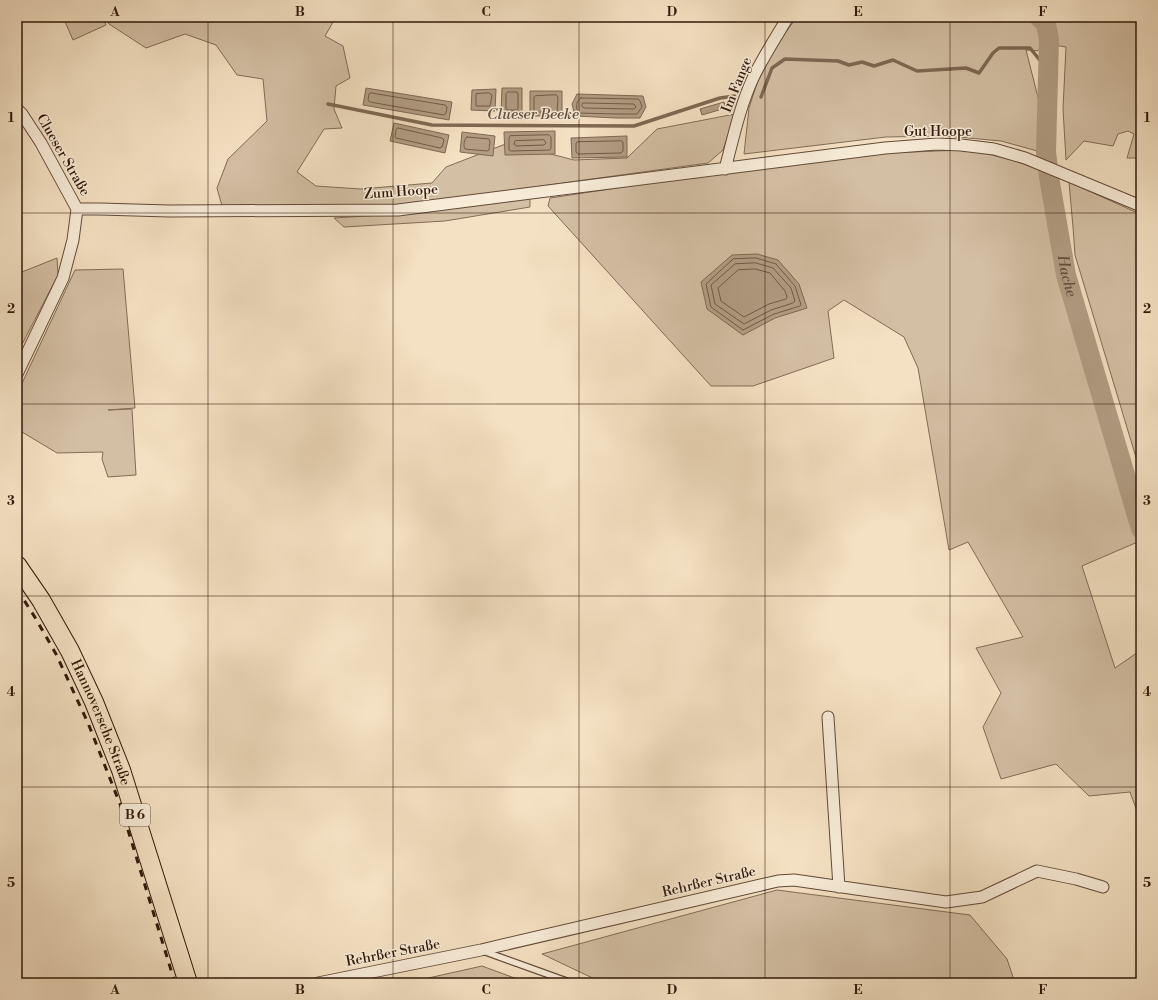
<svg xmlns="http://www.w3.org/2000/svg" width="1158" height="1000" viewBox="0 0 1158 1000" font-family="'Libre Bodoni',serif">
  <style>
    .green { fill: #d3bfa4; stroke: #826c57 }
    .water { fill: #b29d84; stroke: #7e6853 }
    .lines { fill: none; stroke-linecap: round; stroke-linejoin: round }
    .shore { stroke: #725a47; stroke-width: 1 }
    .stream { stroke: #7e6853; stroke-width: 3.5 }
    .river { stroke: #b29d84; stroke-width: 20 }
    .service-casing { stroke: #624a38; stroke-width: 8 }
    .minor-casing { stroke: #624a38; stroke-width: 13 }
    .primary-casing { stroke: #31180a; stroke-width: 20 }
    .service { stroke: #f8ecd8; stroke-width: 5.5 }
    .minor { stroke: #f8ecd8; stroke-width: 11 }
    .primary { stroke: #f4e1c3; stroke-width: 18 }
    .rail { stroke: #31180a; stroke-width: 3; stroke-dasharray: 7 7; stroke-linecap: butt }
    .grid { fill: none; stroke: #31180a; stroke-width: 1; stroke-opacity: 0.55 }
    .labels { text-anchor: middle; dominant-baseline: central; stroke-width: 3; stroke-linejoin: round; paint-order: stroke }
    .shield { fill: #f8ecd8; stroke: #6d5848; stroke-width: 1 }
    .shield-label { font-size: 13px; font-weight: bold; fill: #31180a }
    .street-label { font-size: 14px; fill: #31180a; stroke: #f8ecd8 }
    .water-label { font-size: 15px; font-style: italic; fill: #654d3b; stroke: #f8ecd8 }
    .neatline { fill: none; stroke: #31180a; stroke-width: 1.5 }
    .grid-label { font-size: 13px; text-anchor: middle; font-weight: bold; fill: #31180a }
  </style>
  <rect width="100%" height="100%" fill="#f4e1c3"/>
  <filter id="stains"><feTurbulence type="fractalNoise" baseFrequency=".005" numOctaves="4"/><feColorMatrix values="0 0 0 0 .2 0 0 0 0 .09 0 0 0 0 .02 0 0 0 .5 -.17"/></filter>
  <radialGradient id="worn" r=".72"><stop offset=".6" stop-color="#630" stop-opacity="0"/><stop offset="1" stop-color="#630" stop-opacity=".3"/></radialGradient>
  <path class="green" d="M63,17h40l3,8 -33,15z
    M106,17h230l-11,19 18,10 7,32 -14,8 -2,23 8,19 -18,1 -27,43 19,14 45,3 71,-6 14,-16 62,-24 66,17 53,-2 30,-29 78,-15 -12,36 -15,13 -311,43h-175l-5,-18 11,-29 39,-38 -4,-42 -26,-4 -21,-30 -31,-11 -39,14 -37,-24z
    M797,17h229l12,11 4,23 -16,-1 17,67 -2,35 -40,-11 -54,-5 -61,1 -142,17 5,-46 9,-28 16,-32z
    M1046,17h95v141h-14l7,-24 -6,-3 -10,3 -5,12 -29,-5 -18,19 -3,-51 3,-62 -12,-2 -3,-23z
    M963,150l21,3 32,8 23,9 8,22 17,101 5,11 71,237 -58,25 33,102 26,-18v172l-11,-30 -41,4 -33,-32 -55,15 -18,-52 18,-34 -25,-45 47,-11 -55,-95 -19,8 -31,-182 -14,-31 -60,-37 -16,11 6,47 -81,28h-42l-163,-180 2,-8 174,-26 162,-19z
    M1069,182l71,32 1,260 -66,-219 -2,-28z
    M530,198v9l-85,14 -101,6 -10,-9 65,-4z
    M57,258l1,17 -41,79v-80z
    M123,269l12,139 -27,2 24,-1 4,66 -28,2 -6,-18 1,-7 -46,1 -40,-24v-35l58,-124z
    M777,890l193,25 37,44 8,24h-333l-39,-3 -4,3h-36l-61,-29z
    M482,966l46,17h-122z"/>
  <path class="water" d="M366,88l86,14 -3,18 -86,-15z
    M502,88h20v26h-21z
    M496,89l-1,22 -24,-1 1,-20z
    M530,91h32v25h-32z
    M577,94l66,2 3,11 -6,11h-24l-41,-2 -3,-12z
    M724,102l2,6 -24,7 -2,-6z
    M394,123l55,12 -4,18 -55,-12z
    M555,131v23l-50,1 -1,-23z
    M462,132l33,4 -2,20 -33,-4z
    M627,136v21l-55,1 -1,-20z
    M757,254l21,6 21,24 8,24 -32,10 -32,17 -36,-26 -6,-27 31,-27z"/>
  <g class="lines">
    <path class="shore" d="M508,92h8l2,1v15l-1,2h-10l-1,-1v-15z
      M371,93l74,12 2,2 -1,6 -2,2 -74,-13 -2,-2 1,-6z
      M489,93l3,2 -2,11h-14v-12z
      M556,95l2,2 -1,15h-21l-2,-1v-14l1,-1z
      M581,98l57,1 2,2 2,6 -5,7h-21l-37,-1c-4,-5 -3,-12 2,-15z
      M583,103l51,1 2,3 -2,2 -50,-1 -2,-2z
      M398,128l44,10 2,2 -2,7 -2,1 -44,-10 -1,-1 1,-7z
      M549,135l2,2v11l-1,2 -39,1 -2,-1v-12l1,-2z
      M467,137l22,2 1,2 -1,9 -2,1 -22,-2c-2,-3 -1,-10 2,-12z
      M544,140l2,3 -2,2 -28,1 -2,-2 1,-3z
      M621,141l2,1v9l-2,2 -43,1 -2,-2v-9l1,-1z
      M756,258l20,6 19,22 6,19 -1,1 -26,8 -31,16 -32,-23 -5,-23 27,-25z
      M756,263l17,5 18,20 4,13 -2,2 -22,7 -27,14 -29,-20 -4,-19 24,-21z
      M755,269l15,4 15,18 2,6 -1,2 -17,5 -25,13 -23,-16 -3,-13 20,-18z"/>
    <path class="stream" d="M761,97l11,-29 13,-9 53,2 11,4 13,-3 12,4 19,-6 24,11 49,-3 13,5 14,-20 6,-5h31l13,16 5,2
      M328,104l104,21 202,1 86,-28 15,-2"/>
    <path class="river" id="s1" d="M1039,17l7,7 3,16 -3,112 3,25 17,98 75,254"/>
    <defs>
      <path id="service" d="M483,951l89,32"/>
      <path id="minor" d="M17,109l5,5 19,29 36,66 -4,31 -10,38 -46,96
        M725,169c8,-30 15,-63 28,-91 10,-21 23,-41 35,-61
        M77,209h23l69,2 229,-1 487,-62 52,-4 24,1 33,4 31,9 116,48
        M828,717l11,170
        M318,983l163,-33 297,-69 16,-1 152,22 36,-5 55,-26 39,8 27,8"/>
      <g id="primary">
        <path id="s2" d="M17,565l24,35 29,51 24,51 27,68 67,213"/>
      </g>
    </defs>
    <use href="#service" class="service-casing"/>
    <use href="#minor" class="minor-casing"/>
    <use href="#primary" class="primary-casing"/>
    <use href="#service" class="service"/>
    <use href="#minor" class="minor"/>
    <use href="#primary" class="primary"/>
    <path class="rail" d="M17,589l19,30 20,35 32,69 32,81 55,179"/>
  </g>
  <path class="grid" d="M208,17v966M393,17v966M579,17v966M765,17v966M950,17v966M17,213h1124M17,404h1124M17,596h1124M17,787h1124"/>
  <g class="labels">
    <rect class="shield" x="120" y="804" width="30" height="22" rx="3"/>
    <g class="shield-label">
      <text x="135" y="815">B 6</text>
    </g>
    <g class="street-label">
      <text transform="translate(737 85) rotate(-68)">Im Fange</text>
      <text x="938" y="132">Gut Hoope</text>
      <text transform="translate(63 155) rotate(60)">Clueser Straße</text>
      <text transform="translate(401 192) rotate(-4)">Zum Hoope</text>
      <text stroke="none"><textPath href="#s2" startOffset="179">Hannoversche Straße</textPath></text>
      <text transform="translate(709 882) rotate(-13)">Rehrßer Straße</text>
      <text transform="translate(393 953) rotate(-11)">Rehrßer Straße</text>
    </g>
    <g class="water-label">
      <text x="533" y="114">Clueser Beeke</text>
      <text stroke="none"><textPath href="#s1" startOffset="264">Hache</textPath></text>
    </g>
  </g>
  <rect width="1158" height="1000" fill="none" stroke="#f4e1c3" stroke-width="44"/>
  <rect x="22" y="22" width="1114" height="956" class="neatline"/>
  <g class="grid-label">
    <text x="115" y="16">A</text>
    <text x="300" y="16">B</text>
    <text x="486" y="16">C</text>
    <text x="672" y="16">D</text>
    <text x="858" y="16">E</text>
    <text x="1043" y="16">F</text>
    <text x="11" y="122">1</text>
    <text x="1147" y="122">1</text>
    <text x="11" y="313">2</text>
    <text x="1147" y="313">2</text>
    <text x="11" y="505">3</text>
    <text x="1147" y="505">3</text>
    <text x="11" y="696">4</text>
    <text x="1147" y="696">4</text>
    <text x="11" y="887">5</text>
    <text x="1147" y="887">5</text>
    <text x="115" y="994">A</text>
    <text x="300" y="994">B</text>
    <text x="486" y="994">C</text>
    <text x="672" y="994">D</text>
    <text x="858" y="994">E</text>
    <text x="1043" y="994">F</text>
  </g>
  <rect width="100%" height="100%" filter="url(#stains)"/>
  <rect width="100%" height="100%" fill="url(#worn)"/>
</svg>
